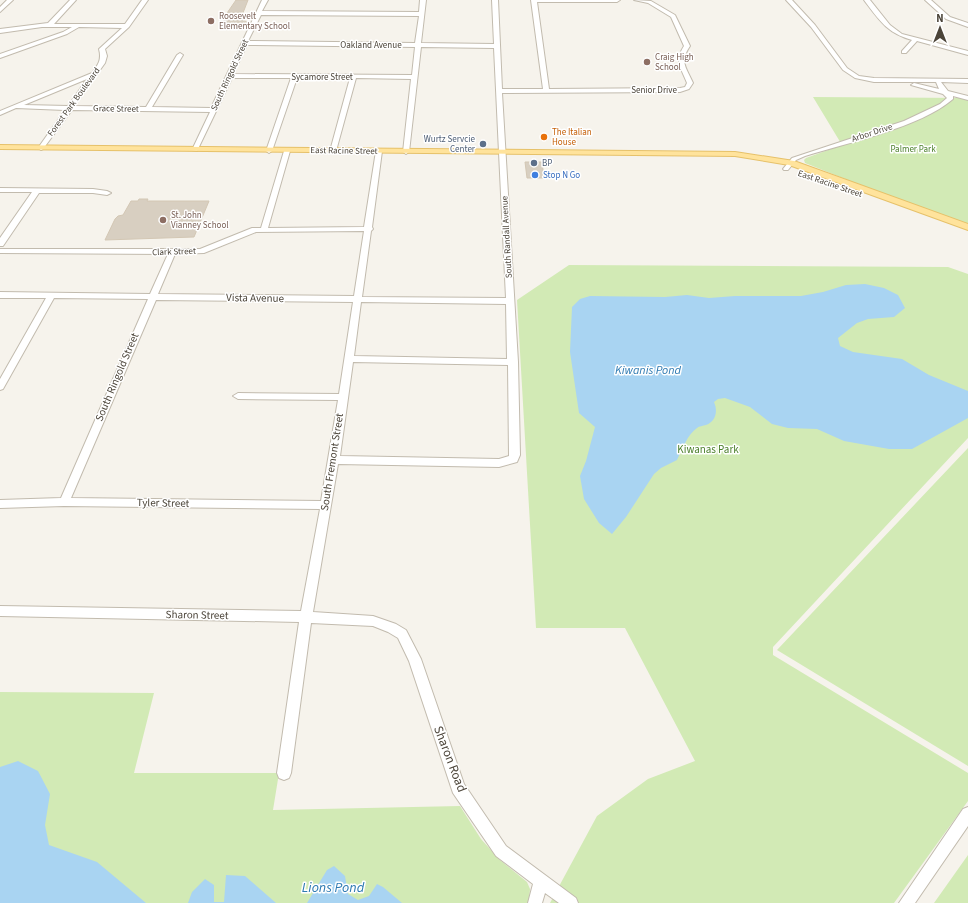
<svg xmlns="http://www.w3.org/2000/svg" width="968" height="903" viewBox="0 0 968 903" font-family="'Source Sans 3',sans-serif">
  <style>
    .green { fill: #d2eab5 }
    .water { fill: #a9d4f2 }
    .building { fill: #d8cfc1; stroke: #d3c7b4 }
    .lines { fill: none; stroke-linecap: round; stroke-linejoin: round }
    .minor-casing { stroke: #c2bbae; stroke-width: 2 }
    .major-casing { stroke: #e6c16a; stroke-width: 2 }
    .minor { fill: #fff; fill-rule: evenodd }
    .major { fill: #ffe39c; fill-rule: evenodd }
    .education-dot { fill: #8d6e63; stroke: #fff; stroke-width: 1.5 }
    .food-dot { fill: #e8710a; stroke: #fff; stroke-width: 1.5 }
    .service-dot { fill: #5c6f8a; stroke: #fff; stroke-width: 1.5 }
    .shop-dot { fill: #3f7fe0; stroke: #fff; stroke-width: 1.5 }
    .labels { text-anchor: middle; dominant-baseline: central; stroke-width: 3; stroke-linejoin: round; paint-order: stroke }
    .far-education-label { font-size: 9px; fill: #785e54; stroke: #fff; text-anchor: start }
    .far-street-label { font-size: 9px; fill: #4b4439; stroke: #fff }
    .far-food-label { font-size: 9px; fill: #c56008; stroke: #fff; text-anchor: start }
    .far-service-label { font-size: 9px; fill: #4e5e75; stroke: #fff; text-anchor: end }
    .far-park-label { font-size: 9px; fill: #4a7f2a; stroke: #fff }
    .far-shop-label { font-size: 9px; fill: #366cbe; stroke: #fff; text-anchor: start }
    .street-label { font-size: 11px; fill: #4b4439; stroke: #fff }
    .park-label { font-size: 11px; fill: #4a7f2a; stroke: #fff }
    .water-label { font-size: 12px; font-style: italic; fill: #2e7ab2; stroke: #fff }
    .near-street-label { font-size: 13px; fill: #4b4439; stroke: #fff }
    .near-water-label { font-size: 14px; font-style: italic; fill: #2e7ab2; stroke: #fff }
  </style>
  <rect width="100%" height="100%" fill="#f6f3ec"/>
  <path class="green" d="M813,97l155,1v126l-85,-30 -78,-31 -1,-3 2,-2 36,-13z
    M569,265l379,2 20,7v164l-195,209v8l195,118v28l-74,102h-344l47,-87 51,-37 47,-18 -70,-133h-89l-19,-328z
    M968,448v318l-191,-116z
    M0,692l154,1 -20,80h145l-6,37 187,-4 21,33 19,21 27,22 3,7 -1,14h-529z
    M968,855v48h-34z"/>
  <path class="water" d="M865,284l19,4 14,7 7,13 -11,9 -26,2 -11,4 -19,15 2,8 13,6 49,7 27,16 39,16v27l-56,31h-23l-45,-8 -27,-12 -29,-1 -16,-4 -22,-17 -25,-9 -7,1 -4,3c4,9 2,19 -8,23 -3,1 -7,1 -9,3 -10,7 -15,22 -20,32l-16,8 -7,6 -28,43 -14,17 -13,-11 -15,-24 -4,-23 6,-15 9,-34 -16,-14 -9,-61 2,-45 8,-8 10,-3 75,1 22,-2 22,3 26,-2h66l22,-4 23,-7z
    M18,761l20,10 12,23 -5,31 4,20 48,17 49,41h-146v-136z
    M334,866l11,10 3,18 10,6 11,-4 8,-12 6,3 19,16h-95l20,-33z
    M226,875l19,1 31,27h-88l4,-11 13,-13 9,6v17h10z"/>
  <path class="building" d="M236,0h12l-7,18 7,5 -11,1 -14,-1 2,-7z
    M525,162h17l2,16h-17z
    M139,199h9l-1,2h62l-15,36 -89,3 10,-21 3,-3 5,-1 8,-14h7z"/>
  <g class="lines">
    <defs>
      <path id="minor" d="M7,0h6l-13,12v-5z
        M70,0h6l-22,24h71l17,-24h6l-19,27 -24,22 2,7 -2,7 -31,43 72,1 31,-52 3,-2 3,2 -31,52 59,1 51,-108h6l-6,11 157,1 1,-12h6l-5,43 73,1 -2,-44h6l4,89h41l-12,-89h89l-3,2h-80l12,87 131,-1 5,-1 2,-4c-6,-16 -13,-21 -3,-37l-13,-29 -23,-14 -14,-3 17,1 24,14 15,31c-11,16 -4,21 3,37l-4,6 -9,3 -178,1 16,269 2,93 -3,7 -18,5 -161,-3 -25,148 60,4 23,8 10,6 15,29 43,125 42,62 70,52 2,5h-19l-14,-10 -3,10h-14l5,-19 -37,-28 -43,-63 -44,-132 -11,-23 -10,-6 -15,-6 -62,-3 -20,150 -2,5 -5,2 -5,-2 -2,-5 22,-151 -299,-6v-10l301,5 19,-102 -256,-3 -64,2v-8l61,-2 87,-199 -94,-1 -51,91 -3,1v-11l46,-81h-46v-6l150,2 18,-40 -168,-1v-4h200l52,-21h9l23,-77 3,-2 3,2 -22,77 96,-1 12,-76 3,-2 3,2 -10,76 1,2 -2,2 -9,66 144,1 -12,-250 -73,-1 -12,105 -3,2 -3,-2 8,-73 -55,-1 -20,73 -3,2 -3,-2 20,-73h-53l-25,73 -3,2 -3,-2 25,-73h-59l-35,73 -5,-1 18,-38 -138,-2 -29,39 -2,1 -3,-2 27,-38 -49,-2 -16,7v-4l92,-38c6,-8 10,-13 7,-24l23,-21 -43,-1 -12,7 -67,24v-4l63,-22 9,-5h-30l-42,6v-4l48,-6zM261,15l158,1 -4,27 -167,-2zM247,45l168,2 -3,28 -179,-1zM87,79l-19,27 -44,-1zM364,231l-10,65 -196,-2 17,-40 29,-1 52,-21zM156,300l197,2 -14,92 -101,-1 -5,3 5,3 100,1 -17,101 -250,-3zM361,302l145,2 1,55 -153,-3zM353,362l155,3 1,91 -10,3 -159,-3z
        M786,0h6l23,25 32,43 12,8 15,2 94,1v4l-27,-1 7,9 20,5v4l-15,-4v3c-32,28 -106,44 -148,57l-9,4 -8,10h-4l-1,-1 9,-11 112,-37 36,-17 7,-6 -4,-4 -32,-9 3,-2 25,6 -3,-7h-62l-19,-4 -12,-8 -32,-43z
        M864,0h6l20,25 12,9 66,17v4l-51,-14 -11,12h-4v-2l10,-11c-25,-7 -33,-20 -48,-40z
        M925,0h6l19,17 18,6v4l-22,-8z
        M0,188l93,1 14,2 4,2 -4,2 -14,-2h-54l-36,53h-3v-8l32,-46h-32z
        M968,807v19l-53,77h-16l64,-94z"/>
      <path id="major" d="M0,145l735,7 59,9 174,63v6l-179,-65 -54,-9 -735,-7z"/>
    </defs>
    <use href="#minor" class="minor-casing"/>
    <use href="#major" class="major-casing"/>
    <use href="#minor" class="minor"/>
    <use href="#major" class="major"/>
  </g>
  <g class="education-dot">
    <circle cx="211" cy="21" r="4"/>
    <circle cx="647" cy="62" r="4"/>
    <circle cx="163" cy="220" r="4"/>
  </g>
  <circle class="food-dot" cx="544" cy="137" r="4"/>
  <g class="service-dot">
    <circle cx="483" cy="144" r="4"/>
    <circle cx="534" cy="163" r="4"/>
  </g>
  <circle class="shop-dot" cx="535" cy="175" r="4"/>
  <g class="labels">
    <g class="far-education-label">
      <text x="219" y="16">Roosevelt<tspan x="219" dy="10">Elementary School</tspan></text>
      <text x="655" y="57">Craig High<tspan x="655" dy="10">School</tspan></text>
      <text x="171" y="215">St. John<tspan x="171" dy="10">Vianney School</tspan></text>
    </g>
    <g class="far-street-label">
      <text x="371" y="45">Oakland Avenue</text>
      <text transform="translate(230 75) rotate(-65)">South Ringold Street</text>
      <text x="322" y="77">Sycamore Street</text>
      <text x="654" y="90">Senior Drive</text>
      <text transform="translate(74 102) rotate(-54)">Forest Park Boulevard</text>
      <text transform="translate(116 109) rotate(1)">Grace Street</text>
      <text transform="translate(872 133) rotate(-18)">Arbor Drive</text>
      <text transform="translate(344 151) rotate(1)">East Racine Street</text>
      <text transform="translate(830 184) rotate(19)">East Racine Street</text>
      <text transform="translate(507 237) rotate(-93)">South Randall Avenue</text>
      <text transform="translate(174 252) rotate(-2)">Clark Street</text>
    </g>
    <g class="far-food-label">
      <text x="552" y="132">The Italian<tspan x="552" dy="10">House</tspan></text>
    </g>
    <g class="far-service-label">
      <text x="475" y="139">Wurtz Servcie<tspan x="475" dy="10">Center</tspan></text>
      <text x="542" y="163" text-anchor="start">BP</text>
    </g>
    <g class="far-park-label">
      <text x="913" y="149">Palmer Park</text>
    </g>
    <g class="far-shop-label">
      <text x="543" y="175">Stop N Go</text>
    </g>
    <g class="street-label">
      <text transform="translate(255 298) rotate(1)">Vista Avenue</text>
      <text transform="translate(117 377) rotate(-67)">South Ringold Street</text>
      <text transform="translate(332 462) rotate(-81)">South Fremont Street</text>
      <text transform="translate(163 503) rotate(1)">Tyler Street</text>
      <text transform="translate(197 615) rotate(1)">Sharon Street</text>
    </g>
    <g class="park-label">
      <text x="708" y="449">Kiwanas Park</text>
    </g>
    <g class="water-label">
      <text x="648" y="370">Kiwanis Pond</text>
    </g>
    <g class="near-street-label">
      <text transform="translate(450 759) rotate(69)">Sharon Road</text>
    </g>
    <g class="near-water-label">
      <text x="333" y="888">Lions Pond</text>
    </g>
  </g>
  <g transform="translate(940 28)" stroke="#ffffff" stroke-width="3" paint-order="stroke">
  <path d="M0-3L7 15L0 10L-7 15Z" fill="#4b4439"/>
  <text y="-6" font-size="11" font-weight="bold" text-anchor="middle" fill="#4b4439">N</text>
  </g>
</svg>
